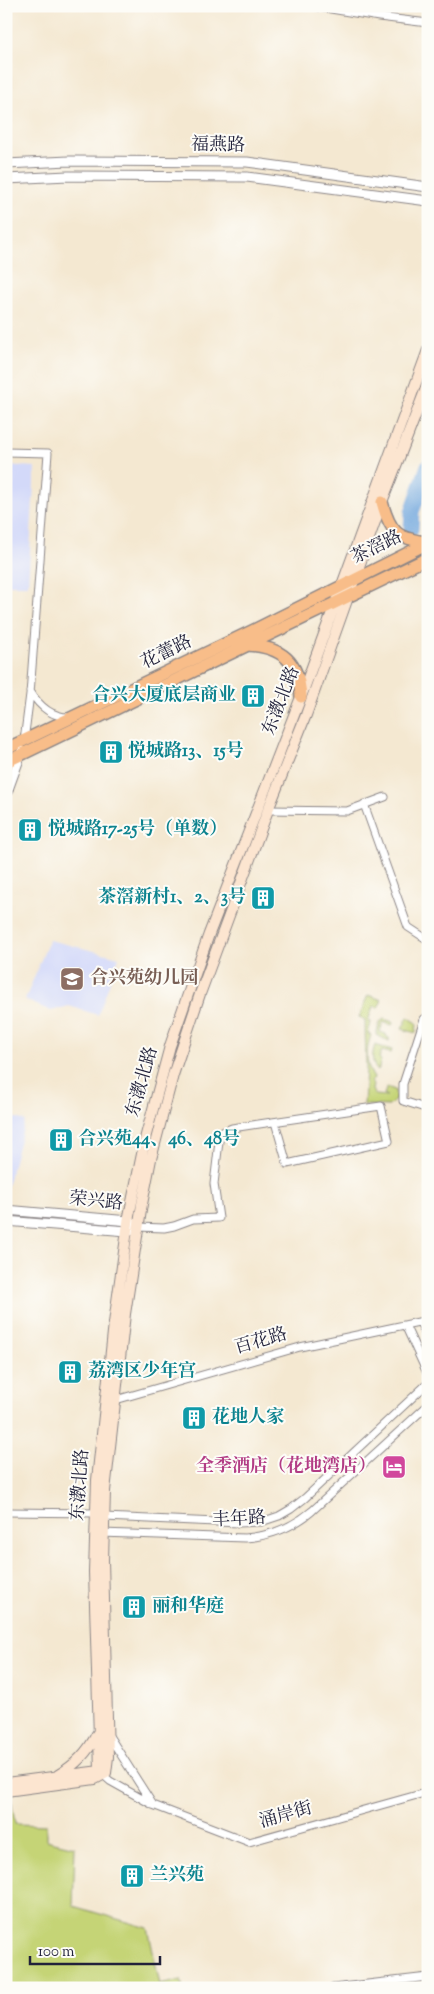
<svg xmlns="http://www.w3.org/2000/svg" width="434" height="1994" viewBox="0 0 434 1994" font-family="'Sorts Mill Goudy','Noto Serif SC',serif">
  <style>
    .built { fill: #d3d9f9 }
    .green { fill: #c5d476; stroke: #747b58 }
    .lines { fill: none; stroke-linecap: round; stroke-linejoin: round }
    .river { stroke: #6fa6dd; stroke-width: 15 }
    .minor-casing { stroke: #8b8586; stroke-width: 9 }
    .tertiary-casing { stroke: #8b8586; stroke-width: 11 }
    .secondary-casing { stroke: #8b8586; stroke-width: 12 }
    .primary-casing { stroke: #8b8586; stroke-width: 14 }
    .minor { stroke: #fff; stroke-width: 7 }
    .tertiary { stroke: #fff; stroke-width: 9 }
    .secondary { stroke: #fce5d0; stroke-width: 10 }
    .primary { stroke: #f8bd89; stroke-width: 11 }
    .labels { text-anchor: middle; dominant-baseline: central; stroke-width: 4; stroke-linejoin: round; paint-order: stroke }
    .street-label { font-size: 18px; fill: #22223b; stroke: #fdfcf7 }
    .culture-label { font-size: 18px; font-weight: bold; fill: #0d838f; stroke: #fdfcf7; text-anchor: start }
    .education-label { font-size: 18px; font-weight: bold; fill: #785e54; stroke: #fdfcf7; text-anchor: start }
    .hotel-label { font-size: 18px; font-weight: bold; fill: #b23c85; stroke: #fdfcf7; text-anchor: end }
  </style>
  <rect width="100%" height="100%" fill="#fdfcf7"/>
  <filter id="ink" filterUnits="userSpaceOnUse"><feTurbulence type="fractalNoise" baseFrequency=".02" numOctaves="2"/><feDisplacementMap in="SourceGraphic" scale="10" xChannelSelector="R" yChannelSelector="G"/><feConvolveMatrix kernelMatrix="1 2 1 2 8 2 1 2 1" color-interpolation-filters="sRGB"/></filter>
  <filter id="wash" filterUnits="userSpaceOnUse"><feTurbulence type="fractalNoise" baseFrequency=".0096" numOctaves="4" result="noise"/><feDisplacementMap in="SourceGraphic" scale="20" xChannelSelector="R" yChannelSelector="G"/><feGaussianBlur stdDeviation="1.12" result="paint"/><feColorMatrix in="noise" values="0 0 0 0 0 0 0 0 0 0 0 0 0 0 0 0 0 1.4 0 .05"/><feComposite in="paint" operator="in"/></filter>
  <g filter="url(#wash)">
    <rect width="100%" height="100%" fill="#f4e8d1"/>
    <path class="built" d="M6,465l29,2 -7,118h-22z
      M49,940l70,17 -21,58 -29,-9 -18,5 -26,-11z
      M6,1115l19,6 -19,69z"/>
    <path class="green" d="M368,995l14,5 -4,8 -5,-2 -5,15 3,1 -3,12 3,1c-5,14 -6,30 3,43l-3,3 2,4 -1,5 3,5 12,1 -3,-2 3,-7 8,3 1,9 -7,7 -25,-1 2,-38 -1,-47 -6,-3z
      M408,1017l9,6 -1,10 -14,-4z
      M384,1019l9,3 -1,3 -9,-3 -3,10 6,2v2l3,2v3l-13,-6 4,-13z
      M375,1045l17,5 -1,3 -9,-2 -3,7 2,2 -3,11c-7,-6 -6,-18 -3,-26z
      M6,1798h5l4,26 31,1v15l29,7 -2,59 75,22 12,57 21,-5 2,8h-170l-4,-4 -3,4z"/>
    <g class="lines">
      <path class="river" d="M411,529l1,-17 16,-46"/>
    </g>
  </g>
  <g filter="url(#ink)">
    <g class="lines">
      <defs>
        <path id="minor" d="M313,6l66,11 49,6
          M6,452l42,1 -18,241 -6,47
          M30,691c9,15 21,26 39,26
          M364,804l44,123 20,13
          M268,810l79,1 38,-14
          M428,1016l-4,3 -21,65v17l25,8
          M138,1227l26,1 10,-2 19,-7 26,-1 -5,-34 6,-51 12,-5 149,-22 8,35 -102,23 -12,-42
          M420,1322l8,17
          M405,1325l23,50
          M112,1401l188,-54 128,-27
          M6,1512l89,1 9,4 135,6 22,-1 18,-6 12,-7 14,-11 123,-115
          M101,1533l144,5c26,-2 47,-10 67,-27l116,-106
          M109,1736l44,69
          M101,1773l9,8 43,24 96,37 179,-50
          M333,1988l95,-11"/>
        <path id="tertiary" d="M6,164l63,-3 178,1 181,25
          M6,179l62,-3 179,1 181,24
          M6,795l16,-44
          M6,1210l123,11 9,6
          M6,1221l121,10 6,-2"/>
        <path id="secondary" d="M58,1775c18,-10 30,-23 39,-41
          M6,1783l94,-12 -6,-199 3,-92 17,-157 15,-107 17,-81 24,-89 39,-112 92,-237 127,-347
          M6,1791l89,-12 11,-6 2,-16 -5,-197 2,-69 20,-177 17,-110 9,-45 22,-84 27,-81 68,-184 38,-95 76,-213 46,-119"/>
        <path id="primary" d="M382,502c8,30 15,37 46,40
          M247,645c35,2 52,16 54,52
          M6,749l248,-119 174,-87
          M6,762l422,-204"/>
      </defs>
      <use href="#minor" class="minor-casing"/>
      <use href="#tertiary" class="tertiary-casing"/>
      <use href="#secondary" class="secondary-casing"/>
      <use href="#primary" class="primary-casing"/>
      <use href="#minor" class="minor"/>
      <use href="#tertiary" class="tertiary"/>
      <use href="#secondary" class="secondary"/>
      <use href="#primary" class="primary"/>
    </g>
  </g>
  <defs>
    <symbol id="building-square" viewBox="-11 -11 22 22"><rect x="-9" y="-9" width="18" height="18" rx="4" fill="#0f9aa8" stroke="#fdfcf7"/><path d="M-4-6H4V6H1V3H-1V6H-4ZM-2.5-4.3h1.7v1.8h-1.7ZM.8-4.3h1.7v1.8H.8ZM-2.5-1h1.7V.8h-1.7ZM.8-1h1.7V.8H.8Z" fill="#fff"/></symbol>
    <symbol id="school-square" viewBox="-11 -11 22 22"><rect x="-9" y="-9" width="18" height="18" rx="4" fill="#8d6e63" stroke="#fdfcf7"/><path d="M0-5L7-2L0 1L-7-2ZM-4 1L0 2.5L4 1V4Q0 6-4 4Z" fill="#fff"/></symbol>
    <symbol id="hotel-square" viewBox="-11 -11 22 22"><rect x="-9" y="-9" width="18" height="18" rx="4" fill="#d1479c" stroke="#fdfcf7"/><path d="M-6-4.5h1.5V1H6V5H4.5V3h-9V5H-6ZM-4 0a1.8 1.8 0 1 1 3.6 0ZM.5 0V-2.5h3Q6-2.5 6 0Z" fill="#fff"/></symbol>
  </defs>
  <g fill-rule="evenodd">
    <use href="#building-square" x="239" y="682" width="28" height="28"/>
    <use href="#building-square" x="97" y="738" width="28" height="28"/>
    <use href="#building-square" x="16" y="816" width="28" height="28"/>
    <use href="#building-square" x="249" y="884" width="28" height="28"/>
    <use href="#school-square" x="58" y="965" width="28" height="28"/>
    <use href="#building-square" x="47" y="1126" width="28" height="28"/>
    <use href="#building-square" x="56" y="1358" width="28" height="28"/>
    <use href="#building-square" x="180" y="1404" width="28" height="28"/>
    <use href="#hotel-square" x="380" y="1453" width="28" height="28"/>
    <use href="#building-square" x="120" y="1593" width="28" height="28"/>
    <use href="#building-square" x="118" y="1862" width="28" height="28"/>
  </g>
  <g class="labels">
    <g class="street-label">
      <text transform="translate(218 146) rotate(1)">福燕路</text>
      <text transform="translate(377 548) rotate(-26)">茶滘路</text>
      <text transform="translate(167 653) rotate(-26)">花蕾路</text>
      <text transform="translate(282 701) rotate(-69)">东漖北路</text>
      <text transform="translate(143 1082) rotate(-74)">东漖北路</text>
      <text transform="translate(96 1202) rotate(6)">荣兴路</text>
      <text transform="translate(261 1342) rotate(-16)">百花路</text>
      <text transform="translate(81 1485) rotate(-86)">东漖北路</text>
      <text transform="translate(239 1520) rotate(-3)">丰年路</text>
      <text transform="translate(286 1816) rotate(-16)">涌岸街</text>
    </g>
    <g class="culture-label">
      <text x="236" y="696" text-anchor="end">合兴大厦底层商业</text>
      <text x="128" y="752">悦城路13、15号</text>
      <text x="48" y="830">悦城路17-25号（单数）</text>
      <text x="246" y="898" text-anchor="end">茶滘新村1、2、3号</text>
      <text x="78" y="1140">合兴苑44、46、48号</text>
      <text x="88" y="1372">荔湾区少年宫</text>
      <text x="212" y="1418">花地人家</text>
      <text x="152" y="1607">丽和华庭</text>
      <text x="150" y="1876">兰兴苑</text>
    </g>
    <g class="education-label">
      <text x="90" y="979">合兴苑幼儿园</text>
    </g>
    <g class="hotel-label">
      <text x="376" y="1467">全季酒店（花地湾店）</text>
    </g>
  </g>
  <rect width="434" height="1994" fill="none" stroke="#fdfcf7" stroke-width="25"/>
  <path d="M30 1956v8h130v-8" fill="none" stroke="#22223b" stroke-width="2.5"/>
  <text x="38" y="1956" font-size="15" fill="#22223b" stroke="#fdfcf7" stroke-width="4" paint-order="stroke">100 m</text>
</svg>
